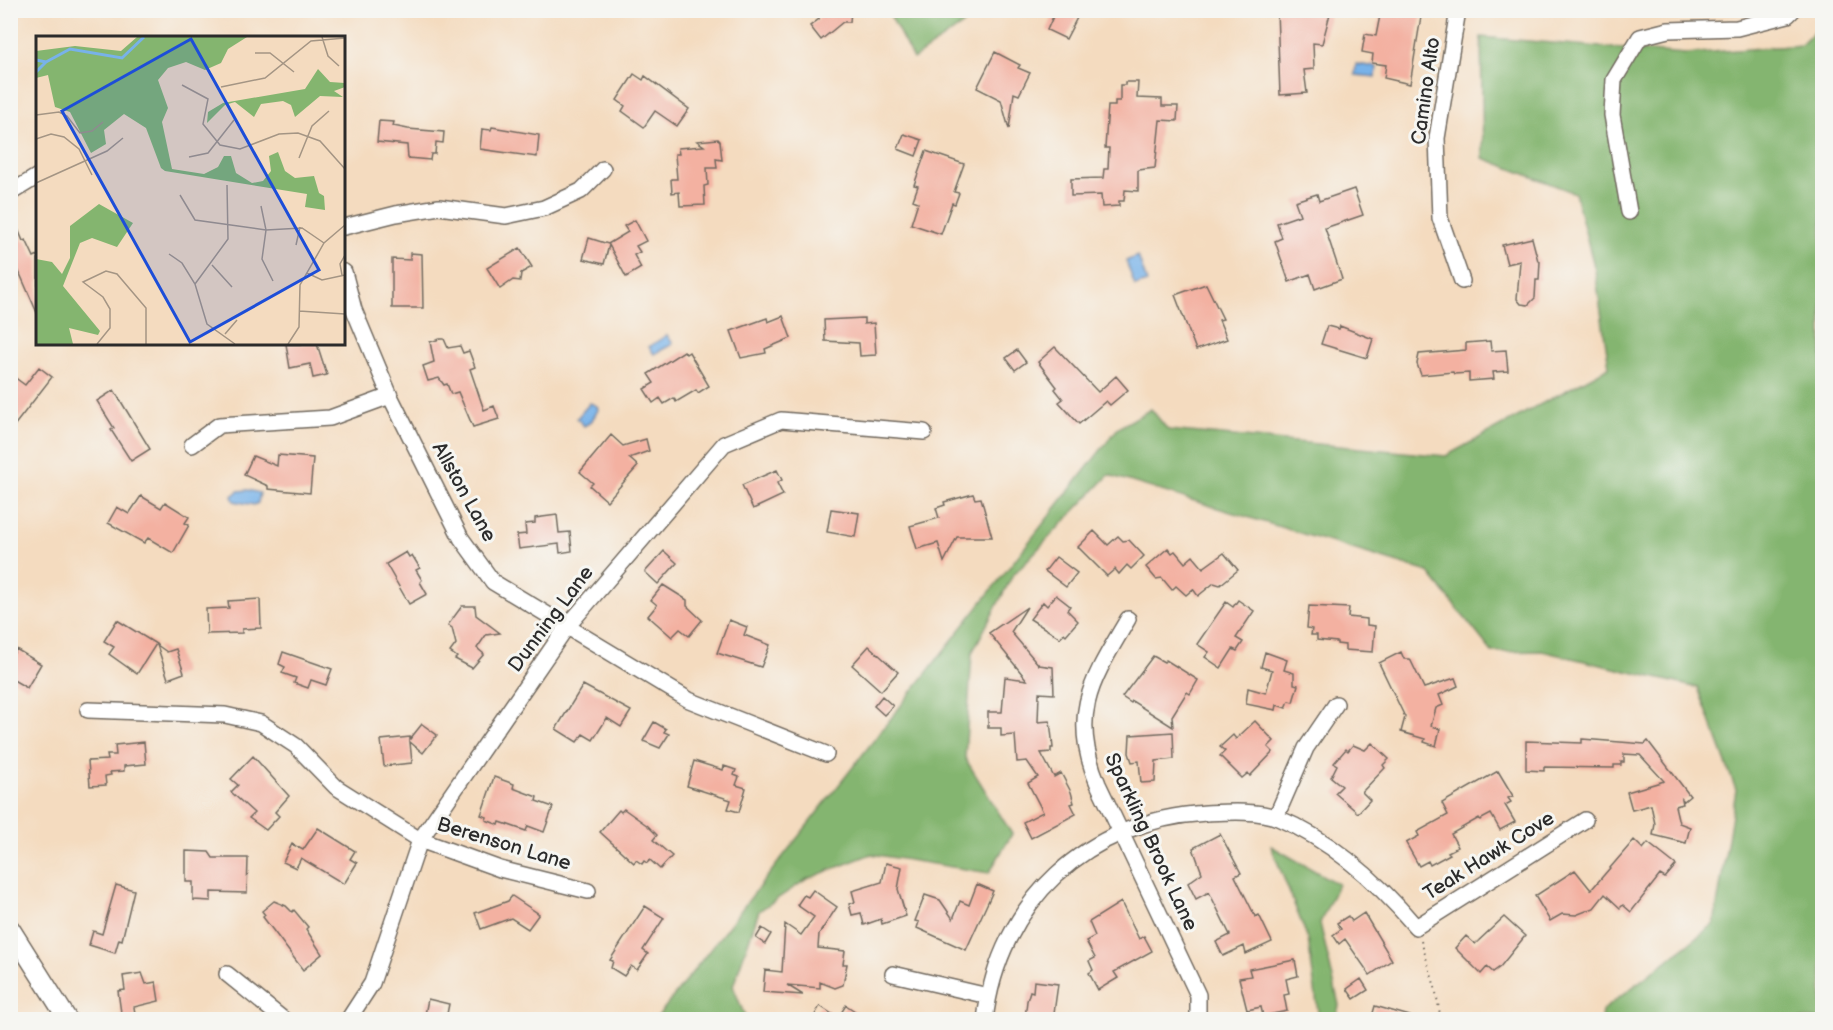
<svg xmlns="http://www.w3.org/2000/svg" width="1833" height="1030" viewBox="0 0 1833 1030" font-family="'Balsamiq Sans',sans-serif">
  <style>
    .forest { fill: #84b56f; stroke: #58704d; stroke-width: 1.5 }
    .water { fill: #78b2e9; stroke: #526e8a; stroke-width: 1.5 }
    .building { fill: #f3b1a1 }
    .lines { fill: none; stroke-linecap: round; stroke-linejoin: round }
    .minor-casing { stroke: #71695f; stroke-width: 18 }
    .tertiary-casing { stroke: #71695f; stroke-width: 21 }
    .path { stroke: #71695f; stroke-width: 2; stroke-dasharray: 1.5 4.5; stroke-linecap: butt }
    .minor { stroke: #fff; stroke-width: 15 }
    .tertiary { stroke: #fff; stroke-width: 18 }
    .labels { text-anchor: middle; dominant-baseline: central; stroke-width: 6; stroke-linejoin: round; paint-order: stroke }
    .street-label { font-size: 20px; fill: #2b2b2b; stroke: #f6f6f2 }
    .inset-river { fill: none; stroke: #78b2e9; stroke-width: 3 }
    .inset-road { fill: none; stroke: #a49584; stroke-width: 1.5 }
    .view { fill: #1d4ed8; fill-opacity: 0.15; stroke: #1d4ed8; stroke-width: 3 }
    .inset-edge { fill: none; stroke: #2b2b2b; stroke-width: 3 }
  </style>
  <rect width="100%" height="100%" fill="#f6f6f2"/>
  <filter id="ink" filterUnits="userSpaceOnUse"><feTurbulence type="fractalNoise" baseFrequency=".0167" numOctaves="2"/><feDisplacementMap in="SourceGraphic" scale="12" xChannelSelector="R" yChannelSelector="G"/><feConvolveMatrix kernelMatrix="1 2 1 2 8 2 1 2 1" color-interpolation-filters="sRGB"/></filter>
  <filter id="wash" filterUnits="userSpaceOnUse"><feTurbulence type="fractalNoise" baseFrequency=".008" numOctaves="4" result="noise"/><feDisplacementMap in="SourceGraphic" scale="24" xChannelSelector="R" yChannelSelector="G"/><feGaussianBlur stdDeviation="1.35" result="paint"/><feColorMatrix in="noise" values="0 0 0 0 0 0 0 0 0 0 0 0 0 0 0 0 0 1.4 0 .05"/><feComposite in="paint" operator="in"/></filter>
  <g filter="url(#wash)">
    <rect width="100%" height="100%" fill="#f4dbbf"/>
    <path class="forest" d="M888,11h95l-70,48z
      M1822,24v995h-221l1,-8 112,-87 22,-134 -38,-102 -156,-37 -50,1 -64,-80 -319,-97 -96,100 -41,78 -7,105 47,76 -23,39 -118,-19 -64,25 -48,32 -26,75 13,33 -91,1 463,-592 33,-19 17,21 278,26 163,-89 -14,-97 -20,-77 -92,-35 -2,-121 205,17 115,-9z
      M1271,846l67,38 -18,39 19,82 -3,14h-20l2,-7 -10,-73z"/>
    <path class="water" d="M1356,64l21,3 -1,10 -21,-2z
      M1138,256l9,26 -12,4 -9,-25z
      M667,335l6,9 -19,10 -5,-7z
      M590,403l7,3 1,4 -7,12 -7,4 -7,-8z
      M248,490l12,3 -2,10 -4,2 -20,-4 -2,-5 6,-5z"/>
    <g id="blocks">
      <path class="building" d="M820,10h31l-1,12h-7l-22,18 -11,-14 9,-7z
        M1056,10h25l-15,29 -19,-9z
        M1277,10h54l-9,34 -9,-1 1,26 -10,1 3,23 -27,2z
        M1381,10h41l-12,74 -26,-6 2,-13 -14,-2 1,-9 -11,-2 3,-18 11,2z
        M995,52l25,13 -2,3 12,5 -11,22 -5,-2 -5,36 -8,-29 -24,-12z
        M634,74l9,6 2,-4 44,33 -12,17 -22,-15 -11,16 -22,-16 3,-5 -8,-6z
        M1125,82h13l-1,16 25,1v7h16l-1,15 -17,-1 -5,48 -17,2v21l-13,-1 -1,11h-5v5l-17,1 -1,-12 -30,1v-17l32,-1 1,-9h4l1,-21h-4l3,-42h7v-5h5v-16h5z
        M379,121l15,1 -1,4 15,3 36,3 -1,11 -7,-1 -1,12h-4l-1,6 -22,-2 -1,-13 -30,-3z
        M492,127l47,8 -2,22 -57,-8 2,-20 9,1z
        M904,134l18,6 -6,16 -18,-7z
        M718,139l2,2 2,19 -6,-1 1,9h-10l1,17 -4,1 1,19 -25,1 -1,-14 -7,1 -1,-14h6l-2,-25h4l-1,-6 26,-2 -7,-5z
        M926,151l38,13 -10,28 5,1 -4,11 -3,-1 -11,31 -30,-10 7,-22 -5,-2 5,-14 -4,-1z
        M1354,189l9,26 -38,13 17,51 -27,10 -5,-15 -21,8 -14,-41 7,-3 -5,-15 23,-8 -5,-14 22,-7 2,7z
        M10,210l13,31 3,-1 8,17 4,-2v60l-28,-64z
        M635,220l11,21 -10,5 4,6 -6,3 7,13 -15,9 -17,-32 -5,19 -21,-5 6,-21 19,6 20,-12 -4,-6z
        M1532,238l6,23h2l-1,19h-3l-1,18 -7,7 -7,-1 -4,-5 3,-38 -13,3 -5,-19z
        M520,248l12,19 -11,6 -1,8 -7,-1 -13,9 -13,-21z
        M410,253l12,1 1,54h-31v-49l18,1z
        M1206,284l17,35 -4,1 8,19 -31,11 -21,-55z
        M783,316l8,22 -26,11 1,4 -25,5 -10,-27 36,-13 1,4z
        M864,318v6l10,-1 2,32 -16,1 -1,-13 -34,-2 -1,-21z
        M1327,326l12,3 1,-3 33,13 -6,19 -46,-14z
        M440,339h4l4,9 12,-2 3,7 6,-2 6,16 -5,2 14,41 10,-4 5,13 -26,8 -15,-35 -7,2 -4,-10 -3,1 -5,-7 -11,3 -5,-15 11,-4 -4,-20z
        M1490,341l1,10 15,-1 2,21 -15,1 1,7 -25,2v-8l-15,1 -1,-2 -32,3 -4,-11 2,-10 47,-4v-7z
        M286,344h31l10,31 -14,3 -3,-14 -20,4z
        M1055,347l43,45 18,-16 12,14 -18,15 -4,-4 -27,23 -20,-22 4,-3 -8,-10 2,-2 -19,-25z
        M1017,350l9,12 -11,8 -9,-12z
        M684,351l2,3 3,-2 20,34 -11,7 -2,-3 -20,12 -2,-4 -10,6 -4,-6 -7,5 -9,-14 10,-6 -6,-9z
        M39,367l13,10 -42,54v-57l15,11z
        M114,390l36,59 -19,12 -20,-31 3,-2 -17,-27z
        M611,435l12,11 23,-7 3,12 -20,7 9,8 -31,35 -17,-15 3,-3 -13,-11z
        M278,455l35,3 -3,35 -42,-4v-3l-24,-11 9,-19 24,10z
        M777,470l5,10 -5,3 6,12 -30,14 -11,-24z
        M973,494l2,5 6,-1 11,39h-35l-13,25 -6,-19 -21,6 -7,-23 29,-8 -3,-10 9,-3 -1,-3z
        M141,496l20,12 4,-6 24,15 -4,6 4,2 -16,28 -25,-15 -4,5 -36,-20 9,-16 12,7z
        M831,509l28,4 -4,24 -28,-5z
        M557,515l2,18 11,-1 2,19 -12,2 -1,-9 -40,5 -2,-14 9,-1 -1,-10 10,-1v-5z
        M1094,531l14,14 10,-9 5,5 6,-1 15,16 -13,13 -4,-4 -8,9 -4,-5 -8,7 -29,-29z
        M1168,548l4,5 3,-2 10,12 8,-7 10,12 21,-15 14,17 -18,15 -6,-2 -16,13 -5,-7 -7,6 -10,-9 -4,4 -10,-12 -6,1 -10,-12z
        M664,551l13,12 -19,21 -13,-12z
        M406,552l3,5 3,-2 8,13 -4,2 6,10 -2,2 7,12 -18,10 -23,-40z
        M1056,557l21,16 -11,14 -21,-16z
        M663,585l24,15v6l15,14 -13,16 -9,-7 -8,8 -24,-21 9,-11 -6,-5z
        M1056,595l14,11 -3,4 11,11 -12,14 -2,-2 -4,5 -30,-19 13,-17 4,4z
        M260,599l1,29 -19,1v4l-35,1 -1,-25 23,-1 -1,-7z
        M1238,600l16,11 -18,27 7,4 -6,9 -4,-2 -12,19 -16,-11 4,-5 -12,-8 29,-42 7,5z
        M462,606h13l1,9 24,18 -14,2 -9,13 7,6 -12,14 -17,-9 2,-2 -7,-5 6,-8 -4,-16 -4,-3z
        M1309,606l40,2 -1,9 19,2v6l8,1 -2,26 -28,-2v-5l-8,-1v-2l-20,-2v-5h-6l1,-6 -5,-1z
        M1027,607l-16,25 28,33 14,2 1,27 -15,-1 -1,29 12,-1 3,27h-2v4l-10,1 13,24 7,-4 10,19 3,11 -3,1 5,10 -45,24 -8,-16 20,-10 -15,-29 10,-6 -11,-16 -10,1 -2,-27 -14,1v-8h-13v-16h14l3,-35 22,3 -38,-47z
        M117,620l39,24 -19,30 -28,-20 5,-7 -10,-6z
        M729,620l18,7 -3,8 26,10 -9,22 -44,-14z
        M157,645l10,7 9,-3 8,24 -16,6z
        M869,646l29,26 -17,19 -29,-26z
        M16,649l25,15 -14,24 -17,-10v-19z
        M283,652l49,17 -6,16 -15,-5 -3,8 -14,-5 2,-5 -14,-5 3,-6 -6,-3z
        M1265,652l22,8 -3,10 10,3v11l4,1 -5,17 -4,-1 -3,7 -9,-3 -1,5 -30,-6 2,-16 18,5 6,-23 -11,-3z
        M1401,652l3,7h6l14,29 31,-10 3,8 -19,9 4,10 -7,3 -5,18 9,3 -4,17 -12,-4 1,-3 -24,-7 4,-15 -26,-54z
        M1153,656l11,6 2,-2 32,20 -8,14 -3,-2 -15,24 1,11 -41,-26 -1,2 -9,-6z
        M583,685l48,26 -10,16 -14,-9 -14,22 -10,-6 -6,8 -21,-13z
        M882,696l11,10 -9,9 -10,-9z
        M1255,721l19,20 -6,6 5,5 -23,24 -2,-3 -6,5 -22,-22 5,-5 -5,-4 13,-12 3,4z
        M654,722l12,7 -2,3 5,2 -9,14 -17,-7z
        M422,724l15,11 -14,18 -13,-11 2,21 -28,3 -3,-26 29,-3v2z
        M1173,732l1,27 -18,2 -1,21 -14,1 -2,-22 -7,1 -3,-9 1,-18z
        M1582,739l63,5 3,-3 42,55 -6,5 -2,-2 1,5 -8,2 4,17 11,4 -4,16 -33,-8 2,-11 -4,-19 -19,5 -5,-18 37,-11 -24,-26 -16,-1v8h-3v3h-7v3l-70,-1v4l-18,-1v-29l56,2z
        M144,742l2,22 -22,2v5l-14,1 1,3 -6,1 1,9 -16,1 -2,-25 20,-1 -1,-5h9l-1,-10z
        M1372,743l17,16 -6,6 2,3 -23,24 8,8 -12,13 -23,-20 7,-7 -11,-9 6,-12 -3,-2 12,-14 2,2 5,-6 12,5z
        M253,756l36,40 -14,16 4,4 -13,14 -17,-12 5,-5 -23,-21 7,-7 -7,-6z
        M694,761l29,9 1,-4 12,4 -2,5 5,2 -3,8 10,3 -7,24 -11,-3 3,-9 -44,-14z
        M1498,771l15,25 -5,2 3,4 -6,3 10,17 -15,8 -9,-16 -11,6 -1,-2 -28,16 7,13 -10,5 2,2 -20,11 -2,-4 -9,5 -13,-23 13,-7 -2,-4 31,-17 -6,-12z
        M494,777l20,7 -1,4 24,9 -1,4 17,6 -9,25 -16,-6 -2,5 -26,-9 -1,3 -13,-5 1,-3 -6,-2z
        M624,809l24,17 9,9 -4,5 19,16 -12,13 -10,-9 -3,3 -3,-2 -2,3 -6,-4 -2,3 -34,-31 19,-22 2,2z
        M318,828l37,23 -5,8 7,4 -13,21 -43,-26 -5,10 -13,-6 9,-18 11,6z
        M1220,834l21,39 -6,3 19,38 1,3 4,-2 13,27 -26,12 -2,-8 -21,10 -7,-14 14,-7 -21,-43 -13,7 -8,-16 14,-10 -9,-25z
        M1634,840l9,9 5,-6 28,22 -11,13 -5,-3 -29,37 -8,-7 -3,3 -15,-14 -11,14 -18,7 -14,-1 -12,7 -15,-25 40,-26 16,20z
        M186,851l23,1 4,6h35l-1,35 -36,-1v9l-18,-1v-18h-7z
        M886,863l16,4 -4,22 8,27 -24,8 -1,-5 -17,6 -3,-12 -9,2 -3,-11 6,-2 -3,-11 30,-9z
        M977,884l16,7 -27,59 -49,-22 2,-6 -4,-1 10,-26 15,5 13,19 7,-18 9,4z
        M116,885l18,5 -12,50 -3,-1 -4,14 -26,-8 4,-14 9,3z
        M813,890l24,17 -18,27 -1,14 27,3 -2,13h4l-4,21 -8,3 -15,-6v6l-33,-3 16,10 -40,-3 2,-22 17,2 3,-48 16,11 13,-18 -17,-12 7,-10 4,2z
        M512,896l27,18 -11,15 -17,-11 -30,11 -6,-16 33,-12z
        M274,901l12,5 6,6 2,-2 14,17 -2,2 16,25 -19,16 -40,-53 2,-2 -3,-4z
        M1121,902l18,37 5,-3 8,15 -38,21 4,6 -20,12 -9,-17 4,-3 -4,-9 6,-3 -9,-17 9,-5 -6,-14z
        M645,906l19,12 -21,32 5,4 -11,16 -6,-4 -7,10 -13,-8 2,-7 -3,-1z
        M1364,913l28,47 -22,15 -25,-36 -6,5 -6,-9 8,-6 -4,-6 11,-7 4,5z
        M1504,917l21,19 -25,31 -7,5 -6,-5 -6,7 -26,-26 11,-12 9,8z
        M762,928l9,6 -6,10 -9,-6z
        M1295,960l3,16 -12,3 3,15 -5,1 3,16 -24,5 -2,-9 -14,3 -8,-32 12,-2 -2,-7z
        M142,973l4,11 10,-2 3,19 -25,6 2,13h-14l-4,-29 7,-1 -2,-14z
        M1361,979l7,11 -14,9 -7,-10z
        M1034,981l24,3 -5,36 -28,-2 2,-17 3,-10 3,1z
        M428,999l21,5 -2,10h-4v6h-19z
        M846,1005l22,15h-56l8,-14 18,12z
        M1375,1006l35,10 -1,4h-38z"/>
    </g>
  </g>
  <g filter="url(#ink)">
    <use href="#blocks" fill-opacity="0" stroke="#71695f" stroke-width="1.5"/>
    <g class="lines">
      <defs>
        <path id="minor" d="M1458,10l-21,128 3,80 22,63
          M10,193l28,-17
          M1629,212l-17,-97 2,-35 26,-43 28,-7 69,-2 51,-13 5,-5
          M344,227l52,-13 43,-7 67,9 38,-8 37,-17 22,-22
          M344,272l10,38 36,86 71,142 32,44 196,118 137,54
          M192,445l27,-20 111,-7 60,-22
          M1128,619c-35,60 -60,94 -30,165l100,211v21
          M88,710l137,5 36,8 35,23 40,41 84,53 80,29 88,22
          M1276,817l30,-69 30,-44
          M10,953l11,-7
          M227,974l57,46
          M893,974l95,22
          M348,1020l24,-37 48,-143 146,-212 158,-184 57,-24 143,12
          M985,1020c14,-119 103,-200 221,-207 22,-1 52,-3 72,5 55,23 100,64 138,109l169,-107"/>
        <path id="tertiary" d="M10,928l58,92"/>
      </defs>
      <use href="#minor" class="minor-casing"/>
      <use href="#tertiary" class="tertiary-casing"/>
      <path class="path" d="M1421,941l14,46 6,33"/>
      <use href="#minor" class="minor"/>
      <use href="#tertiary" class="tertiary"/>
    </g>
  </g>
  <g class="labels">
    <g class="street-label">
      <text transform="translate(1426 91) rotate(-82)">Camino Alto</text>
      <text transform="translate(464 492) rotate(61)">Allston Lane</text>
      <text transform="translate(551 619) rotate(-53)">Dunning Lane</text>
      <text transform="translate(1151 842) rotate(65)">Sparkling Brook Lane</text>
      <text transform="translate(504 844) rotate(17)">Berenson Lane</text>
      <text transform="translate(1489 856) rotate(-32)">Teak Hawk Cove</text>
    </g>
  </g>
  <g transform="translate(36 36)">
    <rect width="309" height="309" fill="#f4dbbf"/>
    <path d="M101,1h110l-19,12 -7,14 -16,7 -19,-8 -18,6 -10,12 10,28 -6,14 10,47 32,5 14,-7 6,-11h7l5,17 16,10 11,-2 8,-10 -2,-15 9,-4 7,19 10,7 19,-2 5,17 5,3 1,14 -20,-3 2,-13 -142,-23 -4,-3 -15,-40 -22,-14 -20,16 2,14 -15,9 -21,-41 -15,-5 -7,-32 -12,3v-27l39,-5 46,5zM282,33l12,13 15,1v4l-11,4 9,6 -23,-1 -25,21 -4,-12 -8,-4 -22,3 -7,13 -19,-15 -10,3 -18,18 1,-11 15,-9 82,-14zM63,168l34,19 -16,24 -25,-9 -12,5 -17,43 37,45 -2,4 -29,-7 4,16h-37v-85l16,3 10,12 8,-16v-32z" fill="#84b56f"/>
    <path class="inset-river" d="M0,24l10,2 -10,10M10,26l24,-13 52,9 22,-21"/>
    <path class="inset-road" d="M286,1l6,19 11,10M219,17h15l24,19M146,49l26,14 -5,25 17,21 20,4 39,-15 19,-1 22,8 25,28M185,51l44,-9 46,-37 34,-3M0,79l23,-3 8,4 13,17 12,-2 11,-9M0,103l15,-5 13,3 15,12 13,26M153,121l19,-4 26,-33M263,122l13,-32 17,-15M0,147l71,-32 16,-13M144,159l15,25 71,10 36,-2 22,15M225,170l5,24 -4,29 11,22M260,209l4,-18M133,218l13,9 13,21 12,40 28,20M176,229l20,22M271,237l15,7 23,-5M306,239l-2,-11 5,-9M159,248l33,-45 -1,-54M263,275l46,3M189,298l12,-14M61,308l13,-16v-19l-7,-12 -20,-15 23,-11 11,3 29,34v36M252,308l11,-17 1,-42 24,-42 21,-18"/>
    <path class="view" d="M155,3l128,231 -129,72 -128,-231z"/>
    <rect width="309" height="309" class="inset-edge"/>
  </g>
  <rect width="1833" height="1030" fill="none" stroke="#f6f6f2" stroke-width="36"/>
</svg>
